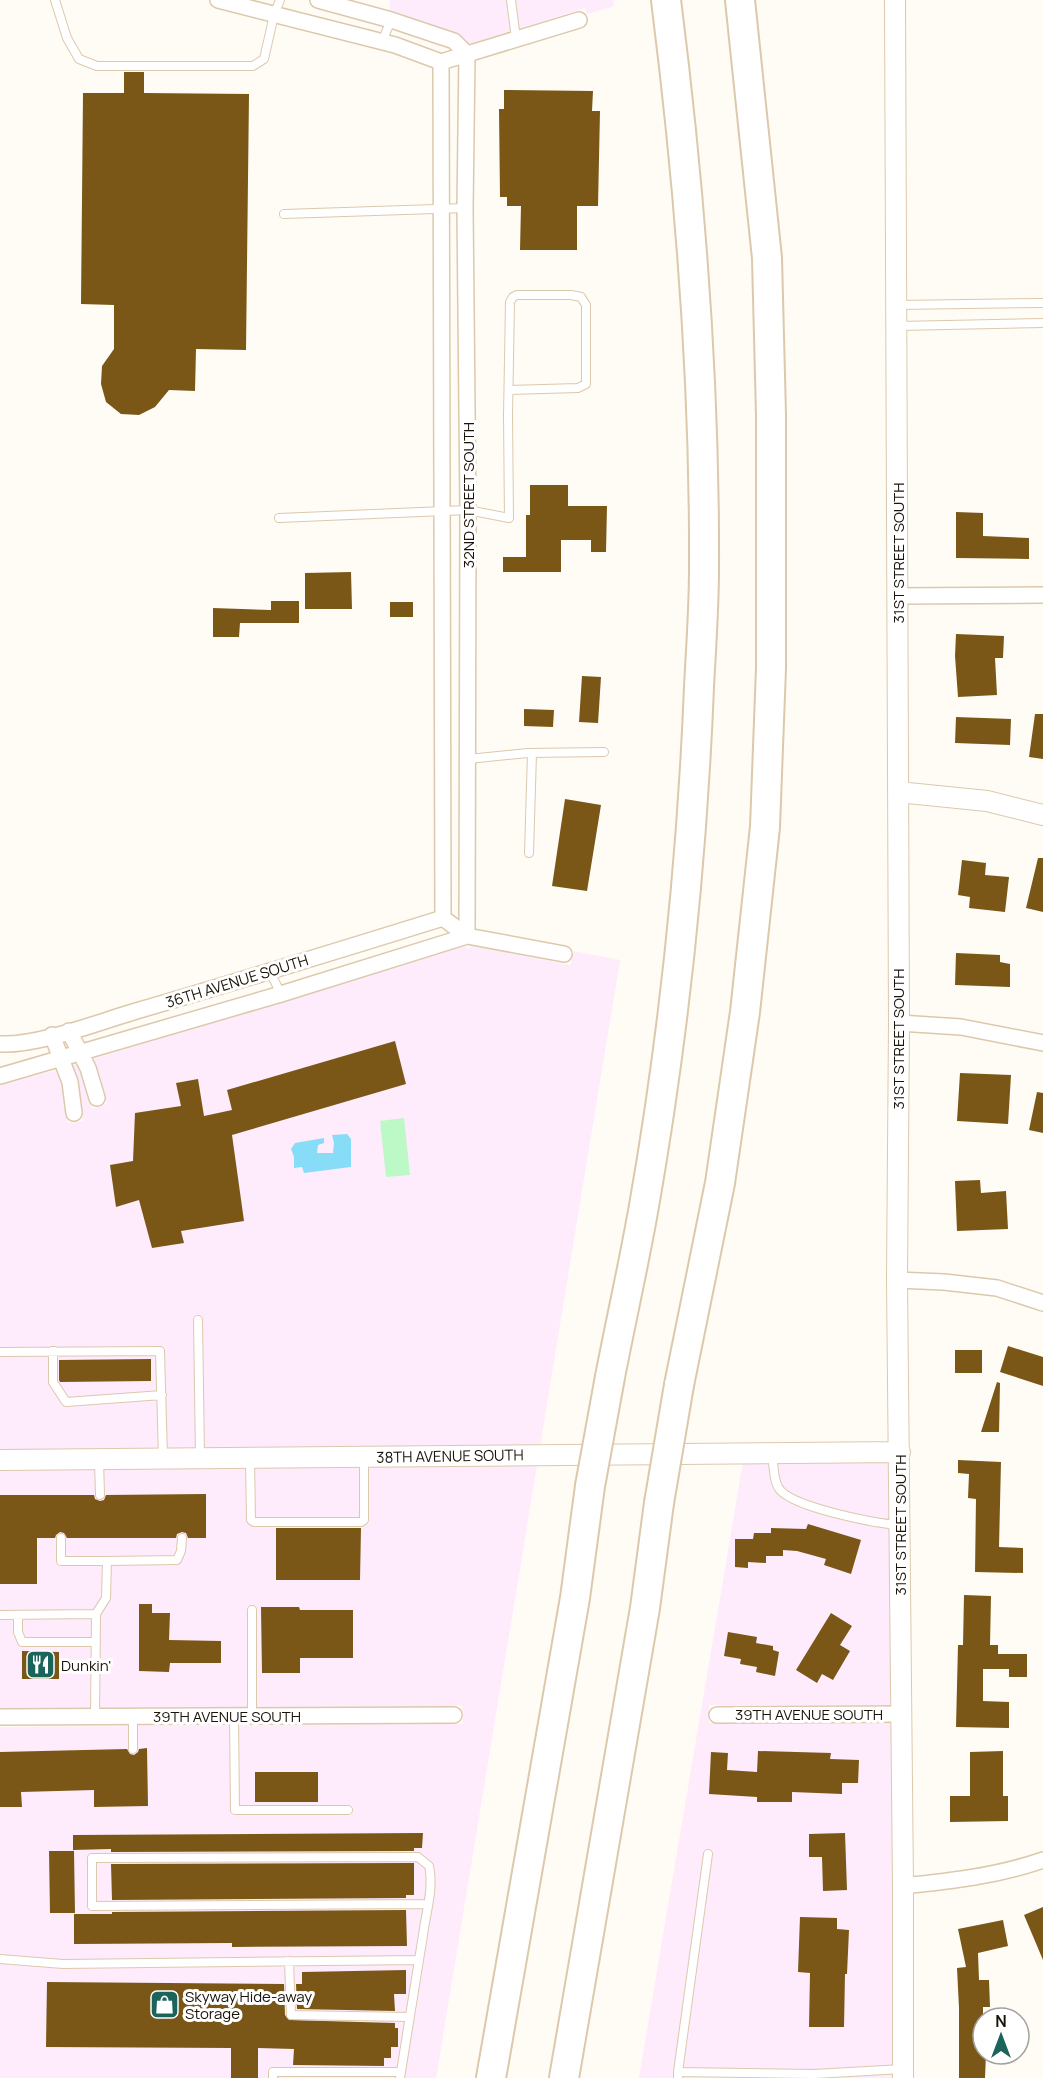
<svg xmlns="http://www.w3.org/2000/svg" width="1043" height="2078" viewBox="0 0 1043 2078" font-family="Manrope,sans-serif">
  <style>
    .commercial { fill: #feebfc }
    .green { fill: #bdf8c7 }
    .water { fill: #87ddf7 }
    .building { fill: #7a5716 }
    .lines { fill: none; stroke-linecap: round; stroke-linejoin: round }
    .service-casing { stroke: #dcc9ac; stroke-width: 10 }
    .minor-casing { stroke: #dcc9ac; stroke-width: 18 }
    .tertiary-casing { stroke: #dcc9ac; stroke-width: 22 }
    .motorway-casing { stroke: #dcc9ac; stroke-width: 32 }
    .service { stroke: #fff; stroke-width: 8 }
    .minor { stroke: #fff; stroke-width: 15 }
    .tertiary { stroke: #fff; stroke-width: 20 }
    .motorway { stroke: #fff; stroke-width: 28 }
    .motorway-bridge-casing { stroke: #dcc9ac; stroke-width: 32; stroke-linecap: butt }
    .motorway-bridge { stroke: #fff; stroke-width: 28 }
    .labels { text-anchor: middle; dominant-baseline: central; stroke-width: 6; stroke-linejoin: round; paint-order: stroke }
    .street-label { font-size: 15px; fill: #1a1309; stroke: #fff }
    .poi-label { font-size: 15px; fill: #1a1309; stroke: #fff; text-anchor: start }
  </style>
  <rect width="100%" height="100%" fill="#fffbf5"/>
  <path class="commercial" d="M390,0h223l1,6 -27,8 -2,-6 -116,36 -13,-12 -66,-22z
    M465,946l4,3 2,-3 100,19 2,-14 47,9 -80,486 -540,5v-366l57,-15 5,14 6,39 15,-2 -5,-40 -5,-16 3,-1 5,7 11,38 15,-5 -14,-45z
    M891,1461l1,244h-183v18h183l2,355h-255l104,-616z
    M537,1465l-101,613h-436v-351l463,-3 -1,-18 -462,2v-239z"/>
  <path class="green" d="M404,1118l6,57 -24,2 -6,-56z"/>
  <path class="water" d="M347,1134l4,5v28l-47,6 -2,-6 -8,1v-11l-3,-8 4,-6 29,-5v5l-6,2 -1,8h16l1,-10 -2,-8z"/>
  <path class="building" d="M124,72h20v21l105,1 -3,256 -50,-1 -1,42 -26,-1 -14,17 -16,8 -18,-1 -15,-12 -5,-18 1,-18 12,-17v-44l-33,-1 2,-211h41z
    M504,90l89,1 -1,20h8l-2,95h-21v44h-57l1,-44h-14v-9h-7l-1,-88h5z
    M530,485h38v21h39l-1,46h-15v-12h-30v32h-58v-15h23v-42h4z
    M956,512l27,1v23l46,2v21l-73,-1z
    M351,572l1,37h-47v-36z
    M271,601h28v22h-59l-1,14h-26v-29l58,2z
    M390,602h23v15h-23z
    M956,634l48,2 -1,22h-8l2,37 -39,2 -3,-41z
    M582,676l19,1 -3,46 -19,-1z
    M524,709l30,1 -1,17 -29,-1z
    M1035,714h8v45l-14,-2z
    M956,717l55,2 -1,26 -55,-2z
    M565,799l36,6 -14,86 -35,-5z
    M1038,858h5v54l-17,-4z
    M962,860l24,3 -1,12 24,2 -4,35 -36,-4 1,-11 -12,-2z
    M956,953l44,2v7l10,2v23l-55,-2z
    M395,1041l11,43 -174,51 12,86 -63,10 3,12 -32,5 -13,-48 -23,7 -6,-42 23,-4 2,-48 46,-7 -5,-23 22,-4 6,37 28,-6 -5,-20z
    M960,1073l51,2 -3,49 -51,-3z
    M1037,1092l6,1v40l-14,-3z
    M980,1180l1,13 25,-2 2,38 -51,2 -2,-50z
    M1008,1346l35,11v29l-43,-14z
    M955,1350h27v23h-27z
    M151,1359v22l-91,1 -1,-2v-20z
    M997,1382l3,1 -1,49h-18z
    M958,1460l43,2 -2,85 24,1v25l-48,-1 1,-73 -8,-1 1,-24 -11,-1z
    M206,1494v44h-18l-2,-5 -4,-1 -5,2 -1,4h-109l-3,-5 -4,-1 -4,3 -1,3h-18v46h-37v-89h94l1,4 5,2 4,-1 2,-5z
    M808,1524l53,16 -10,34 -27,-9 2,-6 -29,-8 -14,-1v6h-17v7l-18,-1v6l-13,-1v-28h18l1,-6h17v-5l35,1z
    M276,1528h85l-1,52h-84z
    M964,1595l27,1 -1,49h8v9h29v23h-18v-8h-26v32l26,1v26l-53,-1 2,-82h5z
    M139,1604h13v9h18l-1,27 52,1v22h-51l-1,9 -30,-1z
    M261,1607h38l1,3h53v48h-53v15h-38z
    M831,1613l21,13 -12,19 10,6 -17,29 -11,-6 -5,9 -21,-13z
    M728,1632l29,5 -1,6 17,3v4l6,2 -4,24 -19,-4 1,-5 -17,-3 1,-5 -17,-3z
    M22,1651l37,1v27h-37z
    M147,1748l1,58 -54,1v-17l-73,2 1,15h-22v-55l127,-3 3,5 4,1 4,-3 1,-3z
    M758,1751l73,2 -1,6 29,1 -1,23h-16v11l-50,-2v10h-35v-5l-48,-3 2,-42 17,1 -1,17 30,2z
    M1003,1751v45h5v25l-58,1v-26h20v-44z
    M255,1772h63v30h-63z
    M423,1833l-1,15h-8v3l-303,1v-3l-38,1v-15z
    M845,1833l2,57 -24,1 -1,-34h-13v-23z
    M49,1851h25l1,62h-25z
    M414,1863v32h-8v3l-294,2 -1,-36z
    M1043,1907v53l-19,-45z
    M406,1910l1,36 -175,1v-4l-158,1v-30h38v-2z
    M800,1917l37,1v11l12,1 -2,44h-2l-1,53h-35l1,-54 -12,-1z
    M1003,1920l5,26 -30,7 1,27h10l1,27h-7v47h3l-1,24h-26v-70l-2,-40 9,-1 -8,-38z
    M406,1970v24h-12l1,17 -98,-2 -1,-25h6v-12z
    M47,1982l237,2 1,31 4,5 106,3v5h3v19h-7v11h-7v8l-91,-1 1,-16 -36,-1v30h-27v-30l-185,-1z"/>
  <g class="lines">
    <defs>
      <path id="service" d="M55,0l12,38 12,21 18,7h156l11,-7 10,-44 6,-15
        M511,0l5,39
        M382,42l9,-22
        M284,214l181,-6
        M898,305l145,-2
        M898,326l145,-3
        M279,518l189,-8 41,8 -1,-102 2,-114 3,-5 4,-2h54l10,2 5,8v79l-8,4 -69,2
        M468,759l60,-6 76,-1
        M529,853l3,-100
        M270,972l11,22
        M198,1320l2,137
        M53,1351v31l13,20 96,-7
        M0,1352l160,-1 3,107
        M772,1454c2,11 1,24 6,33 10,20 97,36 120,38
        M250,1459l1,61 3,2h107l3,-2v-63
        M99,1460l1,35
        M61,1538v23h46
        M252,1610v106
        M0,1615l96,-1
        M18,1615v17l4,10h74
        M234,1716l1,94h113
        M95,1717l1,-103 10,-16 1,-37 70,-1 4,-9 1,-13
        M133,1717v32
        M0,1959l63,5 356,-4
        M289,1961l2,54 119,2
        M678,2072l30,-218
        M812,2077l2,-3 89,-5
        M273,2078v-6h128
        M400,2078c8,-48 15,-95 23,-143 3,-23 11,-47 6,-69l-11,-9 -326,1v48l335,-2
        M678,2078v-6l136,2"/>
      <path id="minor" d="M218,0l177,45 46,17 138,-42
        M318,0l73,20 63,21 13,13 -2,154 3,302 -1,426
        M441,62l2,856
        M898,596l145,-1
        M443,918l24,18 97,18
        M899,1023l62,4 82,16
        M69,1031l19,37 9,30
        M52,1035l18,47 4,31
        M0,1044c37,2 96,-21 133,-32 103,-30 207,-62 310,-94
        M0,1076l281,-82 186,-58
        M897,1280l47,2 53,6 46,15
        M717,1715l184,-1
        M0,1717l454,-2
        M903,1886c48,-5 94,-10 140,-26"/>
      <path id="tertiary" d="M895,0l4,1023 -2,257 6,606v192
        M898,792l89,9 56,14
        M0,1460l900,-8"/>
      <path id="motorway" d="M610,1377c11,-57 24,-114 34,-171 30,-171 48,-345 55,-519 2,-39 5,-79 5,-118 1,-190 -14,-380 -38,-569
        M679,1385l41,-202 25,-171 20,-185 6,-159v-253l-4,-157 -27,-258
        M491,2078l84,-480 15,-112
        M564,2078l81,-470 14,-105"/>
    </defs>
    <use href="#service" class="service-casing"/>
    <use href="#minor" class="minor-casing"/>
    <use href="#tertiary" class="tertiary-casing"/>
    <use href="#motorway" class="motorway-casing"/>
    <use href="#service" class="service"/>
    <use href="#minor" class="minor"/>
    <use href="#tertiary" class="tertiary"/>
    <use href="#motorway" class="motorway"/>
    <defs>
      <path id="motorway-bridge" d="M590,1486l20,-109
        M659,1503l20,-118"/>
    </defs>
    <use href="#motorway-bridge" class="motorway-bridge-casing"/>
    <use href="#motorway-bridge" class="motorway-bridge"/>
  </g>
  <defs>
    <symbol id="restaurant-square" viewBox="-11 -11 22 22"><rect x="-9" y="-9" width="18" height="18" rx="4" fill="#1b645b" stroke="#fff"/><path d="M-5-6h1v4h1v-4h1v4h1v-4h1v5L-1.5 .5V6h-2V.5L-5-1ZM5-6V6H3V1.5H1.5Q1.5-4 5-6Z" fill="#fff"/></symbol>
    <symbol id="shop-square" viewBox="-11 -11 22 22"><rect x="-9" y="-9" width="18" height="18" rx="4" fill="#1b645b" stroke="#fff"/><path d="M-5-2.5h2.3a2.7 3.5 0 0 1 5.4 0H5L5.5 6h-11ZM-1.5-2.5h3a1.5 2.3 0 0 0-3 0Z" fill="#fff"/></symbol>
  </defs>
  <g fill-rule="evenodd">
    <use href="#restaurant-square" x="24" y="1648" width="33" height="33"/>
    <use href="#shop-square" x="148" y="1988" width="33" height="33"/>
  </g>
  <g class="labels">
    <g class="street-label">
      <text transform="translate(468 495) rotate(-90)">32ND STREET SOUTH</text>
      <text transform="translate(898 553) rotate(-90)">31ST STREET SOUTH</text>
      <text transform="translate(237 981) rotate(-17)">36TH AVENUE SOUTH</text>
      <text transform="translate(898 1039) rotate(-90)">31ST STREET SOUTH</text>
      <text transform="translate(450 1456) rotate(-1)">38TH AVENUE SOUTH</text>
      <text transform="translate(900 1525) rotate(-90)">31ST STREET SOUTH</text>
      <text x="809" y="1714">39TH AVENUE SOUTH</text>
      <text x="227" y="1716">39TH AVENUE SOUTH</text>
    </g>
    <g class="poi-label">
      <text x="61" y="1665">Dunkin'</text>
      <text x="185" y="1996">Skyway Hide-away<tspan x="185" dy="17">Storage</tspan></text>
    </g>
  </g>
  <g transform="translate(1001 2036)"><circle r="28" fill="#ffffff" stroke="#a3a19d" stroke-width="1.5"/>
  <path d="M0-4.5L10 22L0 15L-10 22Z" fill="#1b645b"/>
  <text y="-9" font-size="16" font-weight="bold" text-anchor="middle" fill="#1a1309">N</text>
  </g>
</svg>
